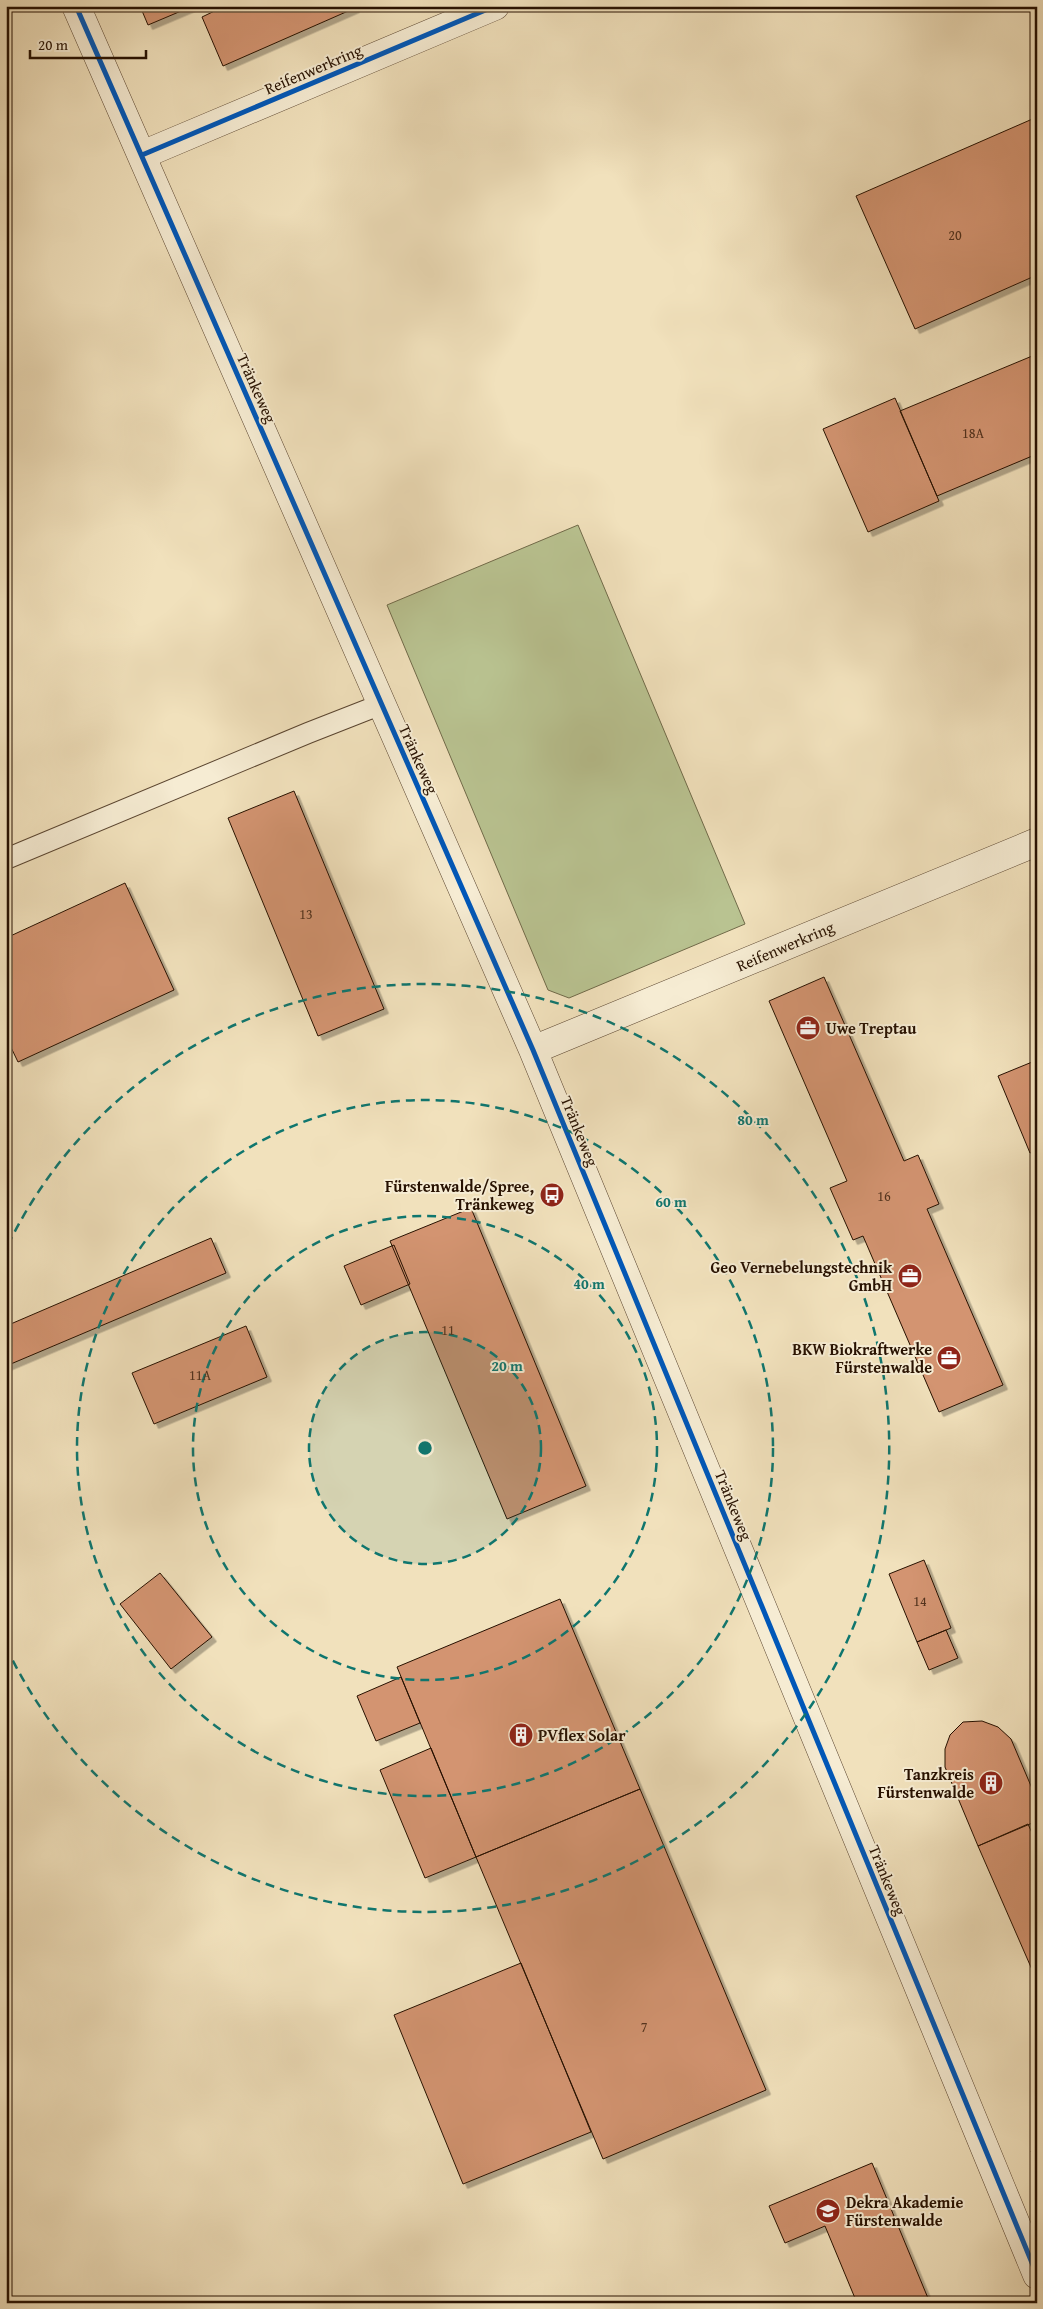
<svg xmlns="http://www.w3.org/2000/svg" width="1043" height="2309" viewBox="0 0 1043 2309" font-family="'Gentium Book Plus',serif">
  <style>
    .green { fill: #b9c391; stroke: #706a49 }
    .building { fill: #d39471; stroke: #271101; filter: url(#shadow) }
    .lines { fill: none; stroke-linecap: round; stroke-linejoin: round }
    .service-casing { stroke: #5a4530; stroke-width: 22 }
    .minor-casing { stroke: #5a4530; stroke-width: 29 }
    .service { stroke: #f6ecd3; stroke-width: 20 }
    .minor { stroke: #f6ecd3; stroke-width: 28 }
    .cycleway-casing { stroke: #f6ecd3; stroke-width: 8 }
    .cycleway { stroke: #0057b8; stroke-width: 5 }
    .ring { fill: none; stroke: #0f766e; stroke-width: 2.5; stroke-dasharray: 9 6 }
    .labels { text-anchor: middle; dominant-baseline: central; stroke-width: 4; stroke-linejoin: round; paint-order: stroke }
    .number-label { font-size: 14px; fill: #52321d }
    .street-label { font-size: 16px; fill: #271101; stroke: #f6ecd3 }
    .poi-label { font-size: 16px; font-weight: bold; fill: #271101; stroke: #f6ecd3; text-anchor: end }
    .centre { fill: #0f766e; stroke: #f6ecd3; stroke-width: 2.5 }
    .ring-label { font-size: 15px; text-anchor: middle; font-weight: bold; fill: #0f766e; stroke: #f6ecd3; stroke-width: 4; stroke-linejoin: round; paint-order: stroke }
  </style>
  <defs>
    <filter id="shadow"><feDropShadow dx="4.5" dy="4.5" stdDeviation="0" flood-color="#0004"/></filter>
  </defs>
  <rect width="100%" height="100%" fill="#f1e1bc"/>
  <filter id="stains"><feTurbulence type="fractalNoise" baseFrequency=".004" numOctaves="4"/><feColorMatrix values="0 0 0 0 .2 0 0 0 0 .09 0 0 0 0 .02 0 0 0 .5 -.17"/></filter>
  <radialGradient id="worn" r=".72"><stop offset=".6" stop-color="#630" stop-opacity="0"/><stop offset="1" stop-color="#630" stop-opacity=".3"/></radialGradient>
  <path class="green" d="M578,525l167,399 -176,74 -21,-8 -161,-385z"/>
  <path class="building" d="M140,6h53l-45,19z
    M225,6h129l1,2 -132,58 -21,-49z
    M1037,117v158l-122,54 -59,-133z
    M1037,354v100l-100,42 -37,-85z
    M895,398l44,103 -71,31 -45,-103z
    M294,791l90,218 -66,27 -90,-218z
    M125,883l49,107 -156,72 -12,-25v-99z
    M824,977l80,184 14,-6 21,49 -12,5 76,176 -64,27 -76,-176 -10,4 -23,-52 17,-7 -78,-180z
    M1037,1060v90l-7,3 -32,-77z
    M471,1208l115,278 -79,33 -117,-278z
    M211,1238l15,35 -220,93v-40z
    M394,1245l16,39 -49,21 -17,-39z
    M246,1326l21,51 -113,47 -22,-51z
    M924,1560l27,68 -34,14 -28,-68z
    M160,1573l52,64 -41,32 -51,-65z
    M560,1599l80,190 -164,68 -79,-190z
    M946,1630l12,28 -29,12 -12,-28z
    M401,1677l19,46 -44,18 -19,-45z
    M982,1721l16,6 13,12 26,61v21l-59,25 -33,-79v-18l5,-14 13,-13z
    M431,1748l45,109 -51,21 -45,-108z
    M640,1789l126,301 -163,69 -127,-302z
    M1028,1824l9,20v137l-59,-135z
    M521,1963l70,169 -128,52 -69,-169z
    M1037,2149v17l-6,-15z
    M872,2163l58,140h-73l-32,-77 -40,17 -16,-37z"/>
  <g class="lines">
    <defs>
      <path id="service" d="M6,859l302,-126 74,-29"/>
      <path id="minor" d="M76,6l457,1044 504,1225
        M142,155l353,-149
        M533,1050l504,-208"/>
    </defs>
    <use href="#service" class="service-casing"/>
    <use href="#minor" class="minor-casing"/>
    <use href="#service" class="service"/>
    <use href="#minor" class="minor"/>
    <defs>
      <path id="cycleway" d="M76,6l457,1044 504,1225
        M142,155l353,-149"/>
    </defs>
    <use href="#cycleway" class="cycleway-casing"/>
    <use href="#cycleway" class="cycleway"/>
  </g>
  <circle cx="425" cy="1448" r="116" fill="#0f766e" fill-opacity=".12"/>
  <g class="ring">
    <circle cx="425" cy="1448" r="116"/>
    <circle cx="425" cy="1448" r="232"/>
    <circle cx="425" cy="1448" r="348"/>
    <path d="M8 1245A464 464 0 1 1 8 1651"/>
  </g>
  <defs>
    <symbol id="office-disc" viewBox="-11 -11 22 22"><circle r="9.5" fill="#8f2418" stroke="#f6ecd3"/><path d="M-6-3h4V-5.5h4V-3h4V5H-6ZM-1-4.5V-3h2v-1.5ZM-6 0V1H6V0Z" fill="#fff"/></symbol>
    <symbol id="bus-disc" viewBox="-11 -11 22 22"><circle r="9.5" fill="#8f2418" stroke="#f6ecd3"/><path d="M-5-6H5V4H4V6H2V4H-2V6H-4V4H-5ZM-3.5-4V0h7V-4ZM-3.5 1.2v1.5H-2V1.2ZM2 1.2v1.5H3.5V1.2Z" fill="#fff"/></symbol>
    <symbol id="building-disc" viewBox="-11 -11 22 22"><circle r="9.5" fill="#8f2418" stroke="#f6ecd3"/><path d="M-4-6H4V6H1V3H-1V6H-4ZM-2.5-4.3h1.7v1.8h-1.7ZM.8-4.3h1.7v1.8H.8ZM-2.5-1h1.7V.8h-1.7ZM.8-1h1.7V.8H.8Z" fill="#fff"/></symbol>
    <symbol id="university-disc" viewBox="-11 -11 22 22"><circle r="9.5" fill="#8f2418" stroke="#f6ecd3"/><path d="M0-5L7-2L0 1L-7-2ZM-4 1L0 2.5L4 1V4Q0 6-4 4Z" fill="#fff"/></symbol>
  </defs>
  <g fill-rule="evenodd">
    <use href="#office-disc" x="794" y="1014" width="28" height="28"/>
    <use href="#bus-disc" x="538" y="1181" width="28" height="28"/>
    <use href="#office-disc" x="896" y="1262" width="28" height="28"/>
    <use href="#office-disc" x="935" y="1344" width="28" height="28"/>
    <use href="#building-disc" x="507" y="1721" width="28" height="28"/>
    <use href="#building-disc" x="977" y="1769" width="28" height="28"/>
    <use href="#university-disc" x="814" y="2197" width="28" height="28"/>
  </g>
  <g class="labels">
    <g class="number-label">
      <text x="955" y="235">20</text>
      <text x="973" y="433">18A</text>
      <text x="306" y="914">13</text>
      <text x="884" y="1196">16</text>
      <text x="448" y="1330">11</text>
      <text x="200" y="1375">11A</text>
      <text x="920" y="1601">14</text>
      <text x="644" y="2027">7</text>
    </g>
    <g class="street-label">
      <text transform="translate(313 69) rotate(-23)">Reifenwerkring</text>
      <text transform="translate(257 388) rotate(66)">Tränkeweg</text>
      <text transform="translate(419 759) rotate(66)">Tränkeweg</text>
      <text transform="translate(785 946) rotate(-23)">Reifenwerkring</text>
      <text transform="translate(580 1131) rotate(68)">Tränkeweg</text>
      <text transform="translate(734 1505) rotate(68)">Tränkeweg</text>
      <text transform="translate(888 1880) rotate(68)">Tränkeweg</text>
    </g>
    <g class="poi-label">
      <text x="826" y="1028" text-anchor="start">Uwe Treptau</text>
      <text x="534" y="1186">Fürstenwalde/Spree,<tspan x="534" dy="18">Tränkeweg</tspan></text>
      <text x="892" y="1267">Geo Vernebelungstechnik<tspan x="892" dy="18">GmbH</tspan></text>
      <text x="932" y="1349">BKW Biokraftwerke<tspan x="932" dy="18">Fürstenwalde</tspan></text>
      <text x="538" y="1735" text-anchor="start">PVflex Solar</text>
      <text x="974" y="1774">Tanzkreis<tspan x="974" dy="18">Fürstenwalde</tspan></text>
      <text x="846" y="2202" text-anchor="start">Dekra Akademie<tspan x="846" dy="18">Fürstenwalde</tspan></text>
    </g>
  </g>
  <circle cx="425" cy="1448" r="8" class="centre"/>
  <g class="ring-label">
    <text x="753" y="1125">80 m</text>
    <text x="671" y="1207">60 m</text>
    <text x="589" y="1289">40 m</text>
    <text x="507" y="1371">20 m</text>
  </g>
  <rect width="1043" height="2309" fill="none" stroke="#f1e1bc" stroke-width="25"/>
  <rect x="8" y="8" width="1028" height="2294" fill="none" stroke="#271101" stroke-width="2.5"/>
  <rect x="12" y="12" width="1018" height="2284" fill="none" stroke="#271101"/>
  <path d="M30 50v8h116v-8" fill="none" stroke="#271101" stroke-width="2.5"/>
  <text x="38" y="50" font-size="15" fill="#271101" stroke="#f6ecd3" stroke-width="4" paint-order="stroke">20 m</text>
  <rect width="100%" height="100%" filter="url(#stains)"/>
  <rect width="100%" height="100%" fill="url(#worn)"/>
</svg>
